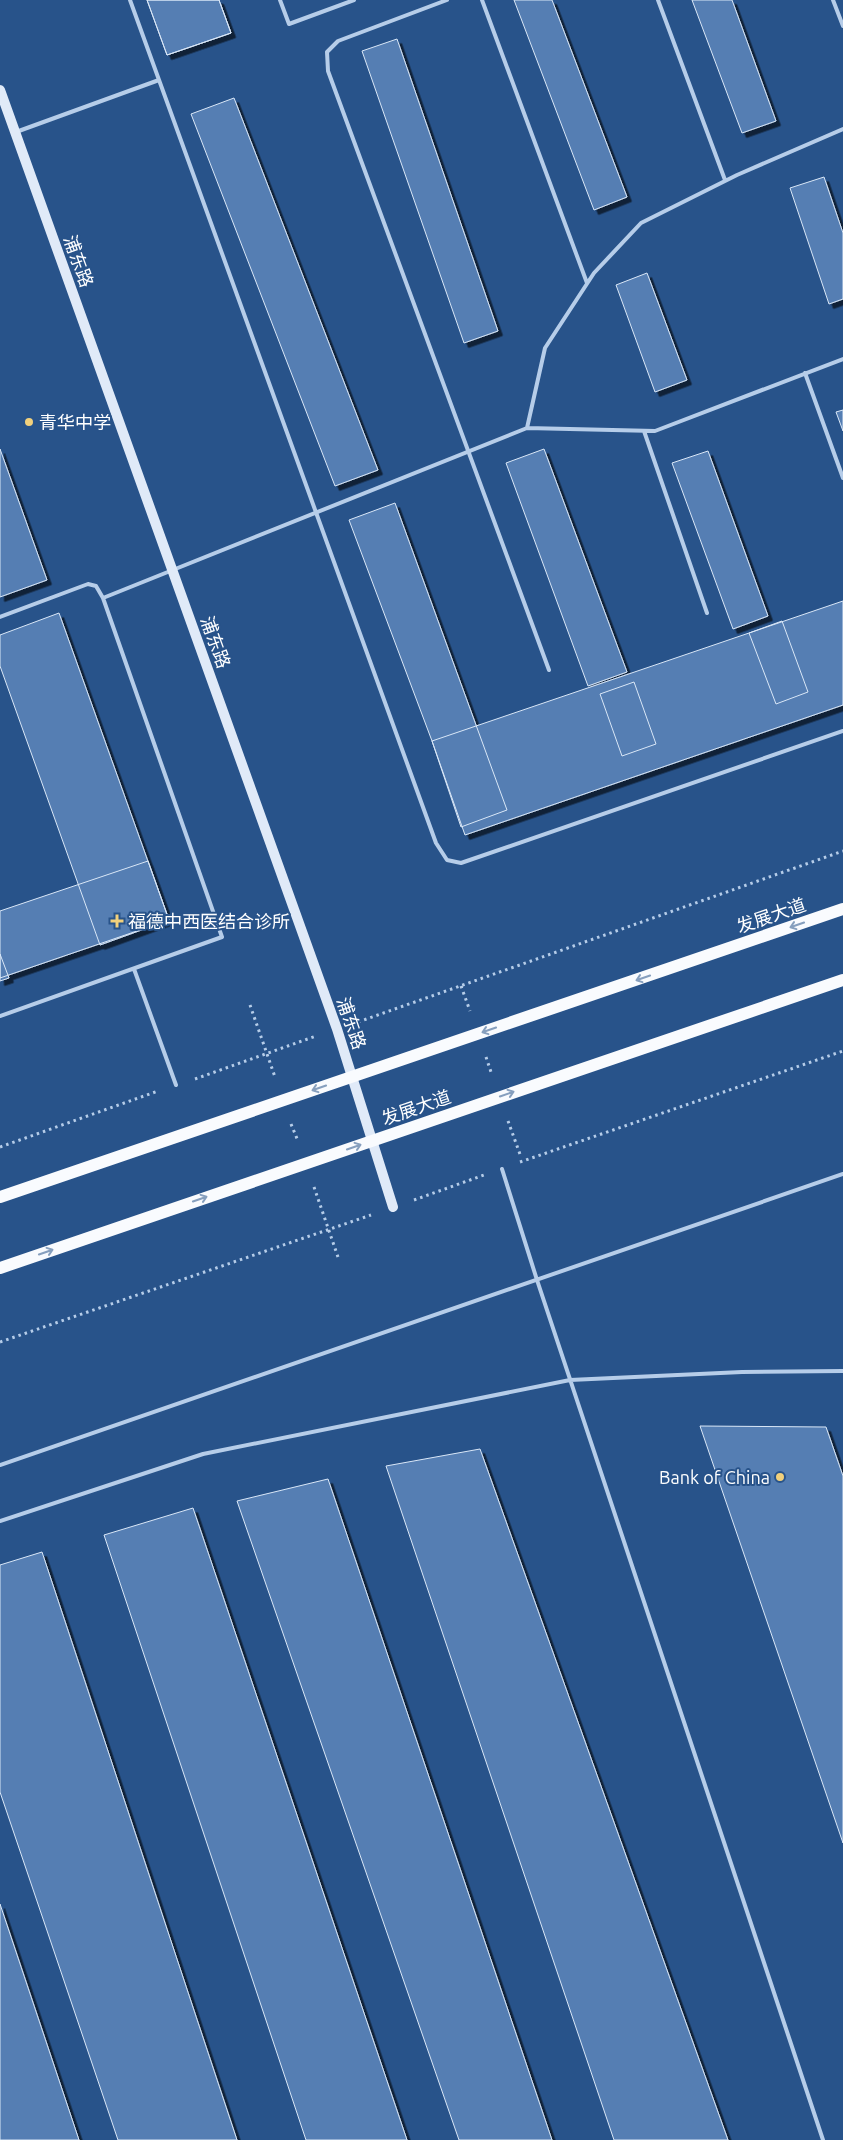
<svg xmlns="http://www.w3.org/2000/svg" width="843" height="2140" viewBox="0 0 843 2140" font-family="Ubuntu,'Noto Sans SC',sans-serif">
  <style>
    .building { fill: #547eb3; stroke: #dae7f7; filter: url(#shadow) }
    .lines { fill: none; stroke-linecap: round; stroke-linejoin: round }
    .path { stroke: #b6cde9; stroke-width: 3; stroke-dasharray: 2.5 4; stroke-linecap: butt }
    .lane { stroke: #b6cde9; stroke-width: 4 }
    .secondary { stroke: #e0eaf8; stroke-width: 10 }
    .primary { stroke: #f9fbfe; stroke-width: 12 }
    .oneway { stroke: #869fbe }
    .poi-dot { fill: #f1d07c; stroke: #28538a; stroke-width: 2 }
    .labels { text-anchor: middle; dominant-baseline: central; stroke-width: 4; stroke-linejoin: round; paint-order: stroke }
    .street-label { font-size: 18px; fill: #fff; stroke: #28538a }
    .poi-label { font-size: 18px; fill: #fff; stroke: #28538a; text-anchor: start }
  </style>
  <defs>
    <filter id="shadow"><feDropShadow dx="4.5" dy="4.5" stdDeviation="0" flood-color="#0009"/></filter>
  </defs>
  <rect width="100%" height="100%" fill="#28538a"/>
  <path class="building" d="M147,0h72l12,33 -64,22z
    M147,0h72l12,33 -64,22z
    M514,0h38l75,197 -33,13z
    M692,0h40l44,121 -34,12z
    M397,39l101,292 -34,12 -102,-292z
    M234,98l144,372 -43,16 -144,-372z
    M824,177l19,56v66l-14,5 -39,-116z
    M647,273l40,107 -32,12 -39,-107z
    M843,410v21l-7,-19z
    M0,449l47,131 -47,17z
    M544,449l83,223 -39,14 -82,-223z
    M708,451l60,165 -35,13 -61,-166z
    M395,503l112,307 -46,17 -29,-86 -83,-221z
    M843,601v104l-378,130 -33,-94z
    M59,613l110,307 -69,25 -100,-279v-31z
    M782,621l26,71 -32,12 -27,-71z
    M634,682l22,62 -34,12 -22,-62z
    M148,861l21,59 -169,58v-67z
    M0,954l9,24 -9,3z
    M700,1426l126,1 17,49v367z
    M480,1449l248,691h-114l-228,-674z
    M328,1479l224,661h-93l-222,-639z
    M193,1508l214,632h-101l-202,-605z
    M42,1552l195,588h-119l-118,-348v-227z
    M0,1904l79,236h-79z"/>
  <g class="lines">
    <path class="path" d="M461,986l9,25
      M250,1005l25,72
      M358,1022l485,-171
      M486,1057l6,18
      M195,1079l121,-43
      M508,1121l13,36
      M291,1124l7,17
      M0,1147l158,-56
      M520,1162l323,-111
      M314,1187l25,73
      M414,1200l70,-25
      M0,1342l371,-127"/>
    <path class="lane" d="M130,0l306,843 11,17 14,3 382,-132
      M280,0l9,24 65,-24
      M447,0l-109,41 -11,11 1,19 221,599
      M482,0l105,283
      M658,0l67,180
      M833,0l10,26
      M16,132l143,-52
      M805,373l38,105
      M527,428l18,-80 49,-75 47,-50 96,-48 106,-46
      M644,431l63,182
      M0,617l88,-33 8,2 7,12
      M134,969l42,116
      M0,1016l222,-79 -119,-339 424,-170 128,3 188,-72
      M502,1169l35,111 286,860
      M0,1465l843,-291
      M0,1521l203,-67 367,-74 172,-8 101,-1"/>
    <path class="secondary" d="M0,90l337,939 56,178"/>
    <path class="primary" d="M0,1197l843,-288
      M0,1268l843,-288"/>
  </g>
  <defs><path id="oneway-shaft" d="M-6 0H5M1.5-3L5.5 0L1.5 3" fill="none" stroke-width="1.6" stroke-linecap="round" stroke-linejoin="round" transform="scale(1.25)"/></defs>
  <g class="oneway">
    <use href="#oneway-shaft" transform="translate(797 925) rotate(161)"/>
    <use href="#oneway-shaft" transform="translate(643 978) rotate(161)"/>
    <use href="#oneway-shaft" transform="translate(489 1030) rotate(161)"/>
    <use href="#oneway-shaft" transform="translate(319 1088) rotate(161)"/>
    <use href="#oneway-shaft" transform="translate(507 1094) rotate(-19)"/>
    <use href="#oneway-shaft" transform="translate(354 1147) rotate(-19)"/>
    <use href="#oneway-shaft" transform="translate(200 1199) rotate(-19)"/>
    <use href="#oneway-shaft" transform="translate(46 1252) rotate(-19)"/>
  </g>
  <g class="poi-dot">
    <circle cx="29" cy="422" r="5"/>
    <path d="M114.5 913.5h5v5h5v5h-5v5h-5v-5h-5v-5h5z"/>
    <circle cx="780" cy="1477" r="5"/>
  </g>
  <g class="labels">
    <g class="street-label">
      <text transform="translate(79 261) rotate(70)">浦东路</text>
      <text transform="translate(216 642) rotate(70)">浦东路</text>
      <text transform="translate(771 915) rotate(-19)">发展大道</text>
      <text transform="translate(352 1023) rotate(71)">浦东路</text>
      <text transform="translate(416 1107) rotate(-19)">发展大道</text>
    </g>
    <g class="poi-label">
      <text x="39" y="422">青华中学</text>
      <text x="128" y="921">福德中西医结合诊所</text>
      <text x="770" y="1477" text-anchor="end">Bank of China</text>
    </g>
  </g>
</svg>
